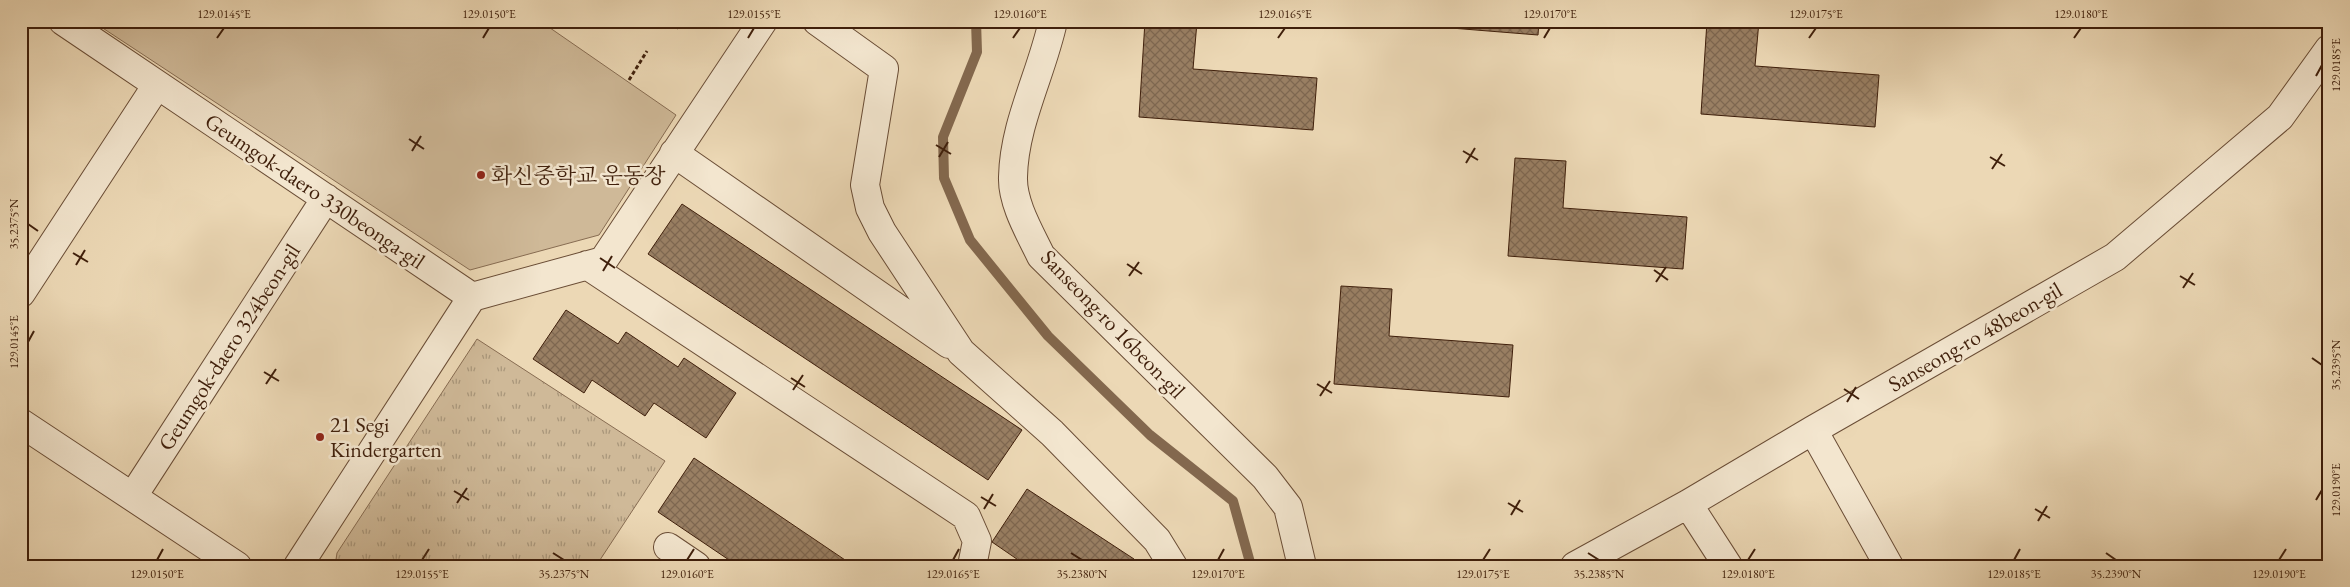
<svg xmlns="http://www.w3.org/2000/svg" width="2350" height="587" viewBox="0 0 2350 587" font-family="'EB Garamond','Noto Serif KR',serif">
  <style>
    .green { fill: #cfb998; stroke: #876c52 }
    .park { fill: url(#park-tufts); stroke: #876c52 }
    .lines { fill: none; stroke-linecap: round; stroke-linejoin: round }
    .stream { stroke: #83684e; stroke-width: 10 }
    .building { fill: url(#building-cross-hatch); stroke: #3f1f0b }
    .minor-casing { stroke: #6a4d36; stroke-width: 30 }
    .path { stroke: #3f1f0b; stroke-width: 3; stroke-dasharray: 4 2.5; stroke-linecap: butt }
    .minor { stroke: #f3e6cf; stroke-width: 28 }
    .ticks { fill: none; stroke: #3f1f0b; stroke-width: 2 }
    .poi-dot { fill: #8f2418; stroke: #f3e6cf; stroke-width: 2 }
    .labels { text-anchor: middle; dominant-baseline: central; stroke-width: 5; stroke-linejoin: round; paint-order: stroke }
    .poi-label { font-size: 22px; fill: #3f1f0b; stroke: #f3e6cf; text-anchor: start }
    .street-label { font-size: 22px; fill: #3f1f0b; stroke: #f3e6cf }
    .neatline { fill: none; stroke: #3f1f0b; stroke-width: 2 }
    .ticks-label { font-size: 12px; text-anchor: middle; fill: #3f1f0b }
  </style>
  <defs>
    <pattern id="park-tufts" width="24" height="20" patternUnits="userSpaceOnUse" patternTransform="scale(1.25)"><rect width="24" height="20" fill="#cfb998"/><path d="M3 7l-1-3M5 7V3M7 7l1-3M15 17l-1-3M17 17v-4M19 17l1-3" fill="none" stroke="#a9967a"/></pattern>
    <pattern id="building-cross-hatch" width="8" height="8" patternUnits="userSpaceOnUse" patternTransform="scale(1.25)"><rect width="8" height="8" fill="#997f63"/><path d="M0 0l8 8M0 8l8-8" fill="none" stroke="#7e6750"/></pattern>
  </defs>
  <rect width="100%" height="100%" fill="#ecd8b5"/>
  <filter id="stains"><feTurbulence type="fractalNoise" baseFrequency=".004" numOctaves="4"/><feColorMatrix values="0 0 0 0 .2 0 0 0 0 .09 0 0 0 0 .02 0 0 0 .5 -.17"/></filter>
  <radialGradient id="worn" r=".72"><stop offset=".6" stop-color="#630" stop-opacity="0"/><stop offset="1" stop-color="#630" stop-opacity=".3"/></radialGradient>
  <path class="green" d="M92,21h448l136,94 -77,120 -129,35z"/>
  <path class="park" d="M477,339l188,122 -69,105h-261l2,-13z"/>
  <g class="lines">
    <path class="stream" d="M976,21l1,31 -34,85 1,41 26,62 78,96 102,99 83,66 18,65"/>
  </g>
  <path class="building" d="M666,21h18l-6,8z
    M1145,21l52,1 -4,47 124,9 -4,52 -174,-13z
    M1364,21h175l-1,14z
    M1707,21h52l-4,45 124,9 -4,52 -174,-13z
    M2013,21h88l-1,7z
    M1515,158l51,3 -3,47 124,9 -4,52 -175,-13z
    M682,204l340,226 -34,50 -340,-226z
    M1341,286l51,3 -3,47 124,9 -4,52 -175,-13z
    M566,310l52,34 8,-12 52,35 6,-9 52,35 -30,45 -52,-35 -9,13 -53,-36 -8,13 -51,-34z
    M694,458l160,108h-116l-80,-54z
    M1027,489l107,70 -5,7h-102l-35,-24z"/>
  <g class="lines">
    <defs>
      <path id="minor" d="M63,21l409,276
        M817,21l67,48 -19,116 5,23 12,24 79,120 91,81 105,107 16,26
        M1053,21c-11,52 -39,102 -40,156 -1,26 17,56 28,79l224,221 23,30 14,59
        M674,153l275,191
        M587,265l379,251 11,25 -5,25
        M21,293l136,-208
        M21,423l216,143
        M1813,430l76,136
        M133,496l193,-298
        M1688,504l40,62
        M668,547l28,19
        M298,566l174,-269 131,-36 160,-240
        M1575,566l113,-62 125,-74 302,-173 165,-140 49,-68"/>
    </defs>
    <use href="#minor" class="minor-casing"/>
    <path class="path" d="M629,80l18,-29"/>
    <use href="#minor" class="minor"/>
  </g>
  <path class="ticks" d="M217,38l7,-10M483,38l6,-10M748,38l6,-10M1013,38l7,-10M1278,38l7,-10M1544,38l6,-10M1809,38l7,-10M2074,38l7,-10M2316,76l6,-11M409,139l15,10M936,145l15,9M412,151l9,-15M1463,151l15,9M939,157l9,-15M1990,157l15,9M1466,163l9,-15M1992,169l10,-15M28,224l10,7M73,253l15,9M600,258l15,10M1127,264l15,10M76,265l9,-15M1654,270l14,10M603,271l9,-15M1129,276l10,-14M2180,276l15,9M1656,282l10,-15M2183,288l10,-15M28,342l6,-11M2312,358l10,7M264,372l15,9M791,378l14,9M266,384l10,-15M1317,384l15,9M1844,389l15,10M793,390l10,-15M1320,396l10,-15M1847,402l9,-15M454,491l15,9M981,497l15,9M2316,500l6,-10M457,503l10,-15M1508,503l15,9M984,509l9,-15M2035,509l15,9M1511,515l9,-15M2038,521l9,-15M553,553l11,7M1071,553l11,7M1588,553l11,7M2106,553l10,7M157,560l6,-11M422,560l7,-11M687,560l7,-11M953,560l6,-11M1218,560l6,-11M1483,560l7,-11M1748,560l7,-11M2014,560l6,-11M2279,560l7,-11"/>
  <g class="poi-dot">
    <circle cx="481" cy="175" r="5"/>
    <circle cx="320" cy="437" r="5"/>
  </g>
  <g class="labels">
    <g class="poi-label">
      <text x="491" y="175">화신중학교 운동장</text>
      <text x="330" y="424">21 Segi<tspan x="330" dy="25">Kindergarten</tspan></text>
    </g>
    <g class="street-label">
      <text transform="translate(315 191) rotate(34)">Geumgok-daero 330beonga-gil</text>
      <text transform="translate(1113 324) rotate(46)">Sanseong-ro 16beon-gil</text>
      <text transform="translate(1975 337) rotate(-30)">Sanseong-ro 48beon-gil</text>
      <text transform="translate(229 347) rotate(-57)">Geumgok-daero 324beon-gil</text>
    </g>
  </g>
  <rect width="2350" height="587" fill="none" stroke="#ecd8b5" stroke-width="55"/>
  <rect x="28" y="28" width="2294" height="532" class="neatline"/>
  <g class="ticks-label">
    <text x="224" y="18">129.0145°E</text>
    <text x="489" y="18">129.0150°E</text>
    <text x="754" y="18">129.0155°E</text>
    <text x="1020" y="18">129.0160°E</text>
    <text x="1285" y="18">129.0165°E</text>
    <text x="1550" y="18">129.0170°E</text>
    <text x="1816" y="18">129.0175°E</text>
    <text x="2081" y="18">129.0180°E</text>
    <text transform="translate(2336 65) rotate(-90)" y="4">129.0185°E</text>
    <text transform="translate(14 224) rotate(-90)" y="4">35.2375°N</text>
    <text transform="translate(14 342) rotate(-90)" y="4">129.0145°E</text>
    <text transform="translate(2336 365) rotate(-90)" y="4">35.2395°N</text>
    <text transform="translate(2336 490) rotate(-90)" y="4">129.0190°E</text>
    <text x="157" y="578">129.0150°E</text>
    <text x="422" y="578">129.0155°E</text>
    <text x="564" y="578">35.2375°N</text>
    <text x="687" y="578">129.0160°E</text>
    <text x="953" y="578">129.0165°E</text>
    <text x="1082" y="578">35.2380°N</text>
    <text x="1218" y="578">129.0170°E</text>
    <text x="1483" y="578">129.0175°E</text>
    <text x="1599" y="578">35.2385°N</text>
    <text x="1748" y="578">129.0180°E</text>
    <text x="2014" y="578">129.0185°E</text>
    <text x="2116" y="578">35.2390°N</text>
    <text x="2279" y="578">129.0190°E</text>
  </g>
  <rect width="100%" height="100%" filter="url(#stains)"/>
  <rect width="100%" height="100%" fill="url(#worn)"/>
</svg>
